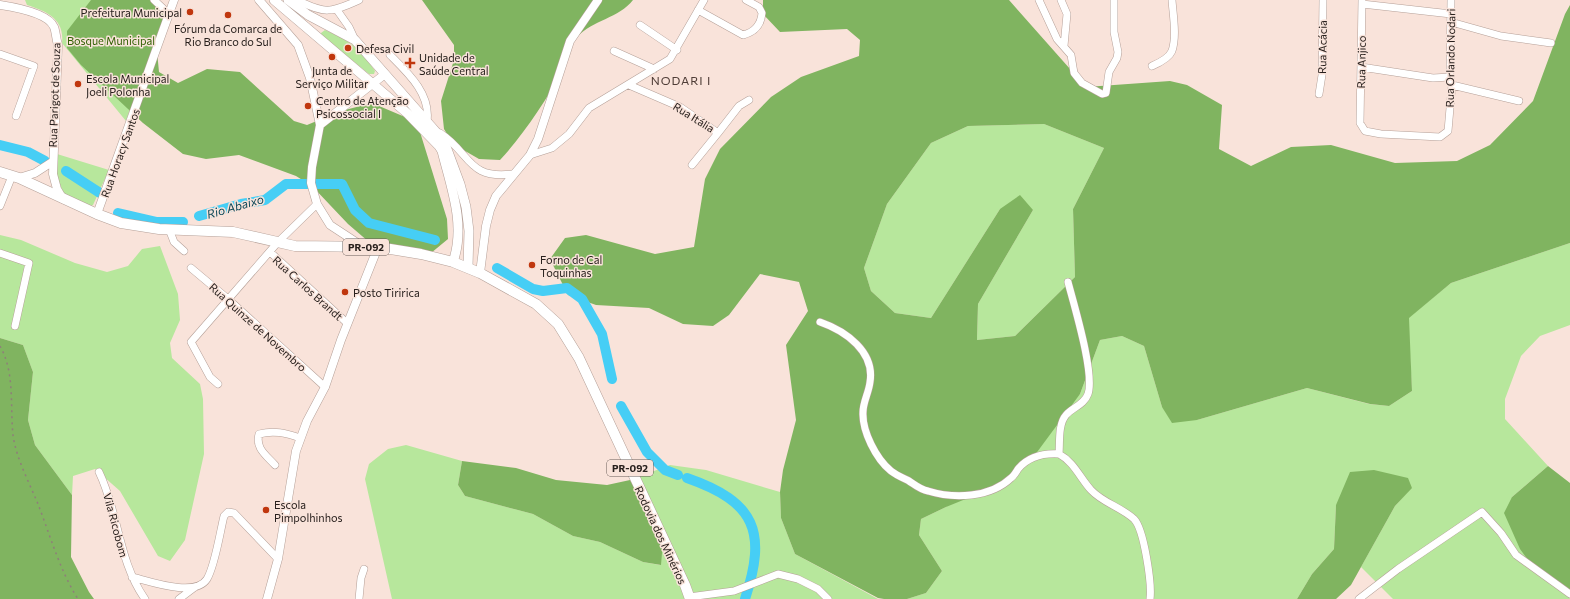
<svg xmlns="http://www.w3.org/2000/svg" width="1570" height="599" viewBox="0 0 1570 599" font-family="Commissioner,sans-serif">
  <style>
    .green { fill: #b7e79c }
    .forest { fill: #80b460; fill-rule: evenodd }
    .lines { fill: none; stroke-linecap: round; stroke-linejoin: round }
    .river { stroke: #46cef5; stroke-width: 10 }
    .minor-casing { stroke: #b5a098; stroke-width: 8 }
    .tertiary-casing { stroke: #b5a098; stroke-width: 9 }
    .secondary-casing { stroke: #b5a098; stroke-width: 10 }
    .primary-casing { stroke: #b5a098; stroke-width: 11 }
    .minor { stroke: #fff; stroke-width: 7 }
    .tertiary { stroke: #fff; stroke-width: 8 }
    .secondary { stroke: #fff; stroke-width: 9 }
    .primary { stroke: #fff; stroke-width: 10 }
    .rail { stroke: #8e7f79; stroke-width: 1.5; stroke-dasharray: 2 4; stroke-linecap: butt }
    .poi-dot { fill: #c0370e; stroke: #f9e3da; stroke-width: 1.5 }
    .labels { text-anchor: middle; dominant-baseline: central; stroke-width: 3; stroke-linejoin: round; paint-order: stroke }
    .shield { fill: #f9e3da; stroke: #675a56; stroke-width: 1 }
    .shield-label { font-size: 10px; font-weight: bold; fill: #28201d }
    .poi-label { font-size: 11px; fill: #28201d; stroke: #f9e3da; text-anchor: start }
    .park-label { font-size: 11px; fill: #316003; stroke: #f9e3da }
    .street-label { font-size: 11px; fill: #28201d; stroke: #f9e3da }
    .neighbourhood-label { font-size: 12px; letter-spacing: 1px; fill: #4f3d37; stroke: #f9e3da }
    .water-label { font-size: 12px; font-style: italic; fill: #0c4858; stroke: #f9e3da }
  </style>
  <rect width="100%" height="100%" fill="#f9e3da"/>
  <path class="green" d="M148,0l14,16 -36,105 -64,-78c3,-24 -16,-32 -35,-38l-2,-5z
    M325,30c25,11 35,18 50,41l-1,3h-5l-48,-39v-2z
    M1044,124l60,24 -31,61 2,68 -60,59 -38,4 1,-36 55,-94 -33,-1 -69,109 -36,-5 -24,-22 -7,-23 23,-64 44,-61 37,-17z
    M57,154l52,16 -16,35 -2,1 -26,-10 -9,-20z
    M0,235l21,5 54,23 32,9 21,-6 14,-17 18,-3 18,48 2,26 -10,23 2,15 28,26 3,15 1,55 -19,86 -15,21 -12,-5 -38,-65 -25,-22 -22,7 -1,19 -37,-50 -7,-25 5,-48 -10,-27 -23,-7z
    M1570,243v82l-30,11 -19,20 -16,43v20l43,47 -36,31 58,102h-177l-32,-32 34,-61 17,-19 -76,18 -2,44 -22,25 -15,25h-390l19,-6 16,-22 -23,-36 2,-16 25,-12 134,-113 20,-54 22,-4 22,10 18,61 35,13 110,-32 62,16 20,2 23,-15 -4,-73 43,-35z
    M406,445l56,16 -4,24 7,11 68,18 40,22 27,6 43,20 17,3 3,-24 -33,-61 40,-15 36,5 74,22 1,26 14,36 83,45h-486l-27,-120 4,-15 19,-15z"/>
  <path class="forest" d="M91,0h68l6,22 -9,19 3,31 19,11 29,-14 33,3 54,49 13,4 34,-14 31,-8 33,14 15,15 27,87 1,20 -17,14h-28l-34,-11 -21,-18 -36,-38 -16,-10 -57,-21 -33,4 -23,-5 -40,-31 -62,-58 -14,-17v-17z
    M422,0h211c-14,18 -40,20 -56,37 -7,8 -9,23 -14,33 -18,32 -39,64 -63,90l-21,-1 -26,-15 -9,-15 -3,-28 13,-41v-15z
    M763,0h246l77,87 84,-6 17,4 35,20 -3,44 32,17 40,-19 40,-2 64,18 62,-2 33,-16 43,-44 32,-87 5,-9v238l-119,40 -42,35 3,73 -23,15 -19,-2 -63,-16 -110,32 -25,3 -10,-16 -18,-61 -22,-10 -22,4 -20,54 -51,69 -29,22 -54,22 -25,12 -2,16 23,36 -16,22 -19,6h-23l-6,-1 -83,-44 -14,-36 -1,-26 3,-22 13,-50 -10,-75 22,-34 -9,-29 -39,-8 -31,41 -16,11 -30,-2 -34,-16 -53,-3 -28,-10 -18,-36 15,-21 21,-3 69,19 39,-7 11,-68 15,-30 51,-52 30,-20 58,-21 1,-16 -13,-11 -67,3 -17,-18zM1044,124l60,24 -31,61 2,68 -60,59 -38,4 1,-36 55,-94 -13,-15 -20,14 -69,109 -36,-5 -24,-22 -7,-23 23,-64 44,-61 37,-17z
    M0,338l23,7 10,27 -5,48 7,25 37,50 -1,62 18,35 5,7h-94z
    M462,461l54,7 40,12 51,5 23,-5 33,61 -2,24 -18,-3 -43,-20 -27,-6 -40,-22 -68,-18 -7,-11z
    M1548,466l22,17v114l-34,-26 -16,-22 -16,-36 8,-16z
    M1374,470l34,8 4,10 -17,18 -44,79 -15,14h-39l15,-25 22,-25 2,-44 14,-33z"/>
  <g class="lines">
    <path class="river" d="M0,145l28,7 17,9
      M66,171l34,22
      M118,213l39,9h26
      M199,216l42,-12 24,-4 21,-16h56l13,26 14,13 66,17
      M497,268l36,21 10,2 24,-3 15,11 20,35 10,45
      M621,406l26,46 18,18 13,5
      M687,478c69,24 80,54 58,121"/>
    <defs>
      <path id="minor" d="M154,0l15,14
        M297,0c28,14 33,13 62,0
        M1039,0l18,39 14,16 3,18 8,10 20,11 4,-1 3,-21 8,-14 1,-6 -4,-20v-32
        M1061,0l6,14 -3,32
        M1362,0l-2,123 5,8 16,3 59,3 8,-6 4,-46 -2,-8 1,-77
        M1362,4l89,10
        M337,10l12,17 6,13
        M698,10l45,25c12,-3 18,-10 19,-22l-3,-6 -13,-7
        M1451,22l50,14 50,7
        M640,25l37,25
        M614,51l40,18
        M0,54l34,12 -18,50
        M390,55c18,18 41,39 37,66
        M1152,66c7,-3 17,-8 20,-15 5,-15 1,-36 0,-51
        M1361,67l72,11 17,-1
        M629,85l51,22 38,26 21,-27 10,-6
        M1452,85l67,16
        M1319,94l3,-19 1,-75
        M440,133c31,20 27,47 73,41
        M530,155l22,-7 17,-14 20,-26 81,-49 34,-59
        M692,165l26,-32
        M0,206l12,-30
        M169,229l5,13 10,9
        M270,252l77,71
        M0,253l29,10 -14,63
        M191,268l37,31 97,88
        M820,322c26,9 55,30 50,60 -1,10 -7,20 -7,30 -1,19 13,47 28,59 5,4 12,7 18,10 6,4 12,9 19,10 26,8 62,7 83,-13 3,-2 5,-6 7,-9 11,-13 25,-16 41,-15 15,8 21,24 32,36 12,13 30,17 43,29 10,10 18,65 16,80
        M218,384l-8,-7 -19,-35 87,-100 39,-38
        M1059,454c1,-12 -1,-30 7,-39 7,-8 18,-10 22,-21 7,-20 -14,-89 -20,-112
        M275,465c-9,-10 -20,-17 -16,-31 15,-4 27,-1 41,4
        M99,472c20,41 19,89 46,127
        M132,577c17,4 63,21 75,2 8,-13 13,-47 17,-63l4,-4 6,1 44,46
        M689,597l45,-6 44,-17 20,5 20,10 10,10
        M179,599l16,-12
        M359,599l2,-21 3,-9
        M1359,599l39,-30 84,-57 19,21 15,22 54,39"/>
      <path id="tertiary" d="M259,0l39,45 12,33 10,47 -8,42 -1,16 6,21 13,21 32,21
        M0,5c13,2 48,8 54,22 2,5 2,12 4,18l-5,129 4,15 6,10
        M320,125l65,-51
        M19,178l16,-5 17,-11
        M97,214l77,-214
        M480,273l6,-47 4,-16 6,-14 34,-41 8,-16 32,-98 28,-41
        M267,599l11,-40 18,-108 11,-30 18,-34 16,-47 37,-93"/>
      <path id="secondary" d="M274,0l133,113 32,33 3,5c9,36 24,74 11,111
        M288,0l20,15 47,25 89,101 16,43 6,23 3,24 -1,36"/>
      <path id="primary" d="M0,172l19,6 78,36 24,9 38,6 74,3 62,14 83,1 43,7 32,8 27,11 56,31 22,20 21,34 106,227 5,14"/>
    </defs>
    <use href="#minor" class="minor-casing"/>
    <use href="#tertiary" class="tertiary-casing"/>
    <use href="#secondary" class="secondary-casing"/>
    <use href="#primary" class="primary-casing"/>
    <use href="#minor" class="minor"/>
    <use href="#tertiary" class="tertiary"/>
    <use href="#secondary" class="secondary"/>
    <use href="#primary" class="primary"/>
    <path class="rail" d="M0,346c15,26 10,60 13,89 3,23 16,47 25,69 12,31 22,67 40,95"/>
  </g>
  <g class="poi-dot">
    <circle cx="190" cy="12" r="4"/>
    <circle cx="228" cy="15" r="4"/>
    <circle cx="348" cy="48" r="4"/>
    <circle cx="332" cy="57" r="4"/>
    <path d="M408 57h4v4h4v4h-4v4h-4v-4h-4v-4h4z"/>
    <circle cx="78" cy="84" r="4"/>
    <circle cx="308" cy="106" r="4"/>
    <circle cx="532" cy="265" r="4"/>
    <circle cx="345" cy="292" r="4"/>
    <circle cx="266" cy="510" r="4"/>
  </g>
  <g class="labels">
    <g class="shield">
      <rect x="343" y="239" width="46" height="16" rx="3"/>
      <rect x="607" y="460" width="46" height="16" rx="3"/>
    </g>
    <g class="shield-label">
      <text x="366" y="247">PR-092</text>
      <text x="630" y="468">PR-092</text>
    </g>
    <g class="poi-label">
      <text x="182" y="12" text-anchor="end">Prefeitura Municipal</text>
      <text x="228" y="28" text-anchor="middle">Fórum da Comarca de<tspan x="228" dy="13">Rio Branco do Sul</tspan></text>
      <text x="356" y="48">Defesa Civil</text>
      <text x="419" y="57">Unidade de<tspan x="419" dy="13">Saúde Central</tspan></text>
      <text x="332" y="70" text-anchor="middle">Junta de<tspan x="332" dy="13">Serviço Militar</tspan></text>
      <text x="86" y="78">Escola Municipal<tspan x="86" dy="13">Joeli Polonha</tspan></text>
      <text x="316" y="100">Centro de Atenção<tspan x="316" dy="13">Psicossocial I</tspan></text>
      <text x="540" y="259">Forno de Cal<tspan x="540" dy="13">Toquinhas</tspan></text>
      <text x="353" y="292">Posto Tiririca</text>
      <text x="274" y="504">Escola<tspan x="274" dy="13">Pimpolhinhos</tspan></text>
    </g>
    <g class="park-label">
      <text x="111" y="40">Bosque Municipal</text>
    </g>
    <g class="street-label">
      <text transform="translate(1322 47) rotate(-89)">Rua Acácia</text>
      <text transform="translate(1450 58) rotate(-89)">Rua Orlando Nodari</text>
      <text transform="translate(1361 62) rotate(-89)">Rua Anjico</text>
      <text transform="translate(54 95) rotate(-88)">Rua Parigot de Souza</text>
      <text transform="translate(694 117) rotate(32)">Rua Itália</text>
      <text transform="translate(120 153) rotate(-70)">Rua Horacy Santos</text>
      <text transform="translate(308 288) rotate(42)">Rua Carlos Brandt</text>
      <text transform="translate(258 327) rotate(42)">Rua Quinze de Novembro</text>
      <text transform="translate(116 525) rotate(75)">Vila Ricobom</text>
      <text transform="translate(661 535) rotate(65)">Rodovia dos Minérios</text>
    </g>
    <g class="neighbourhood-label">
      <text x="681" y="80">NODARI I</text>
    </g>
    <g class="water-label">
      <text transform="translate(235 206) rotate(-16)">Rio Abaixo</text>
    </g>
  </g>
</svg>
